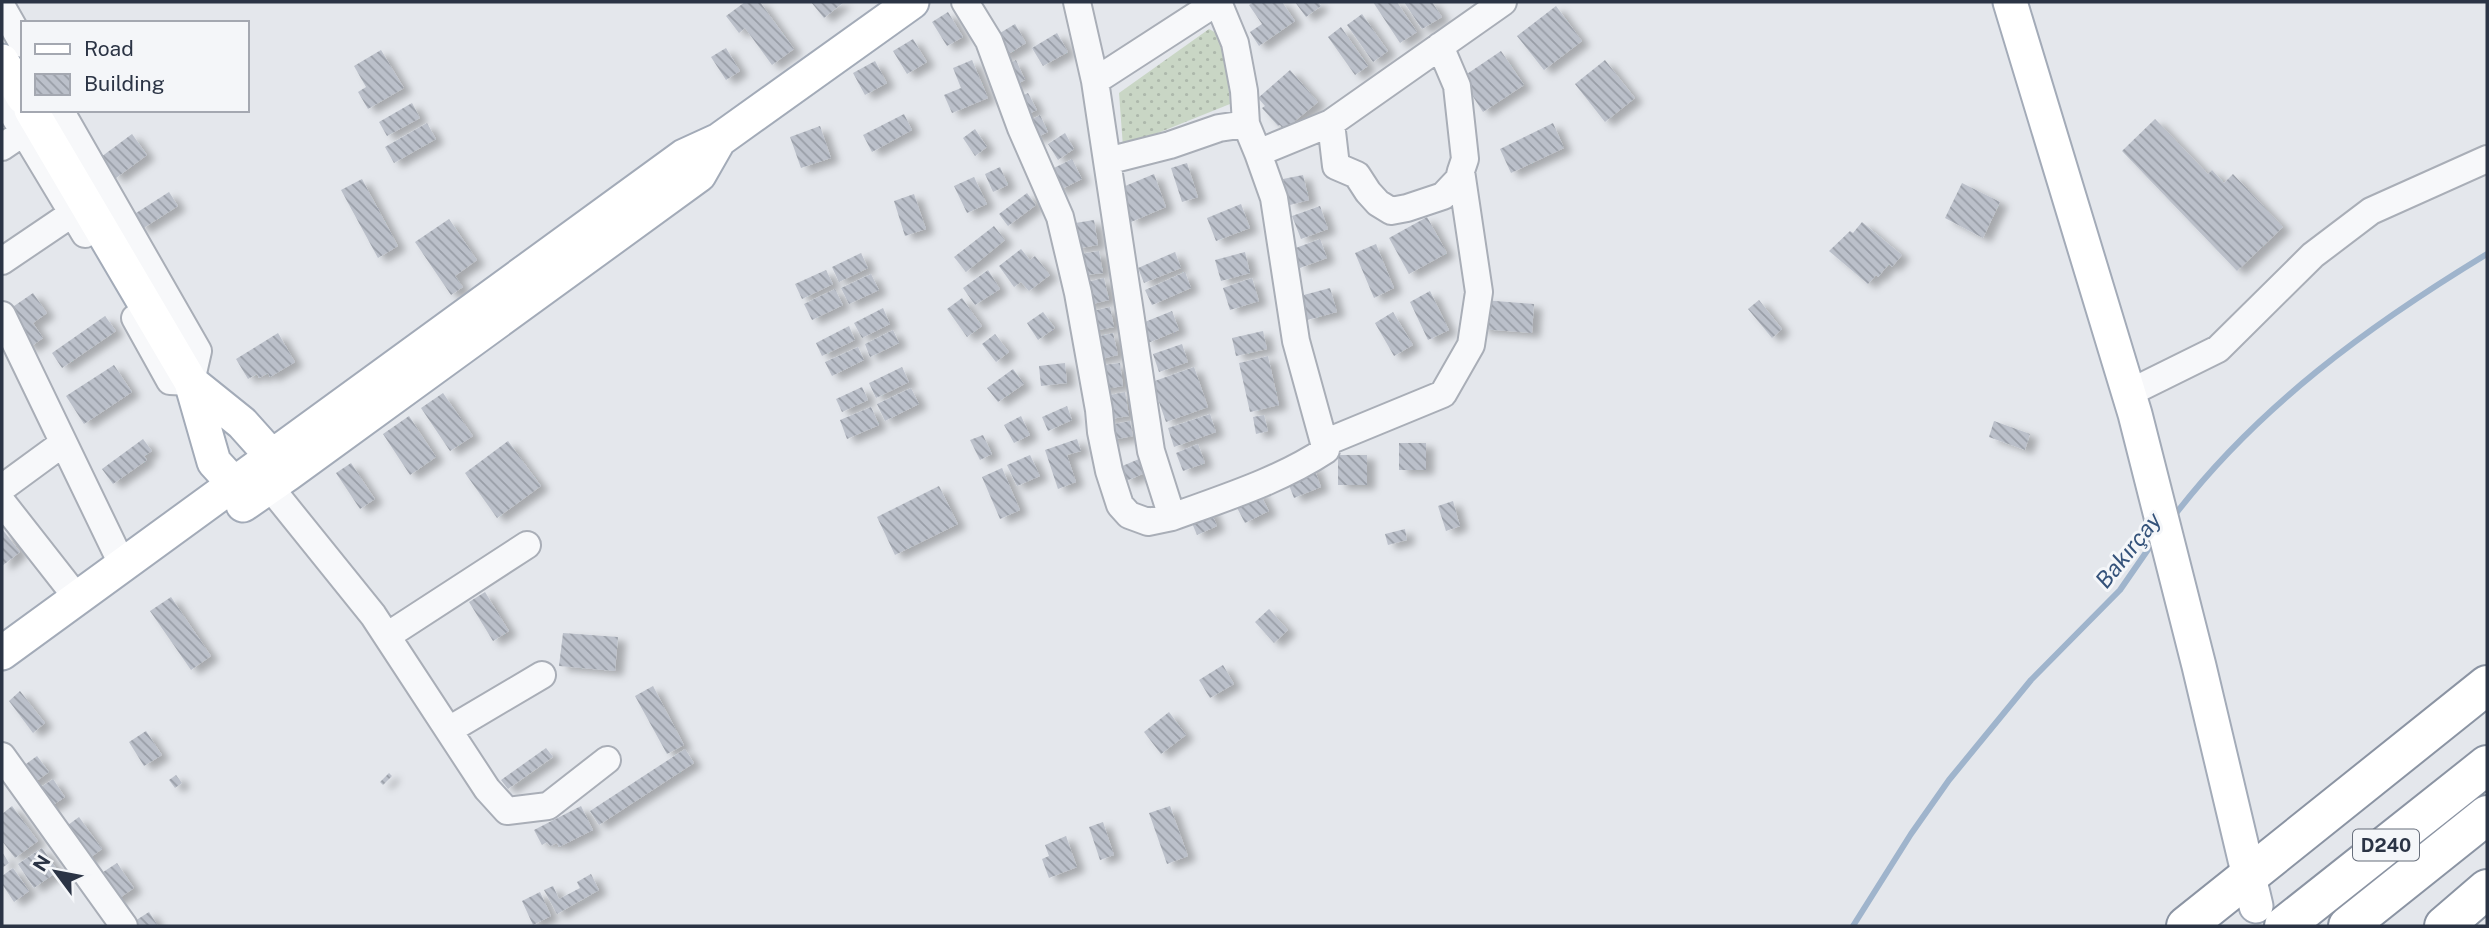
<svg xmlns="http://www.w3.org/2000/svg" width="2489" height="928" viewBox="0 0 2489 928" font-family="'Public Sans',sans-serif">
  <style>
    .grass { fill: url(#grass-dots) }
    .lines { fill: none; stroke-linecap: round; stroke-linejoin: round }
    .stream { stroke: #9fb4cc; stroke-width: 6 }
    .building { fill: url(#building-back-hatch); filter: url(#shadow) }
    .minor-casing { stroke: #a9aeb7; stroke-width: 30 }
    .major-casing { stroke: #a3abb8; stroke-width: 37 }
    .highway-casing { stroke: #8b94a3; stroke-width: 42 }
    .minor { stroke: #f7f8fa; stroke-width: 26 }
    .major { stroke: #fff; stroke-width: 33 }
    .highway { stroke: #fff; stroke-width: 38 }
    .labels { text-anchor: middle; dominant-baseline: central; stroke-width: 6; stroke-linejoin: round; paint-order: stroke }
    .shield { fill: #f4f6f9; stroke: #676e7b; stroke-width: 2 }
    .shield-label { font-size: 19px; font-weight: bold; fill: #2b3445 }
    .water-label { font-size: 23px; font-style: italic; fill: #34527a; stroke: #f4f6f9 }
  </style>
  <defs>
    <pattern id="grass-dots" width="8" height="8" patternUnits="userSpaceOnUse" patternTransform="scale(1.75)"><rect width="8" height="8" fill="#c9d6c5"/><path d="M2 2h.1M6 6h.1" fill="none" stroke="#adb8ab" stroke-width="1.8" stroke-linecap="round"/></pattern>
    <pattern id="building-back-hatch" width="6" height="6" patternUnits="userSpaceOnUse" patternTransform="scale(1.75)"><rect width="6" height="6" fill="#bbc0ca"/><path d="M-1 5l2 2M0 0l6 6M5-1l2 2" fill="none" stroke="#989da6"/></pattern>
    <filter id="shadow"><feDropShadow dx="8" dy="4.5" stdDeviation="3.5" flood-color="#0004"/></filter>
  </defs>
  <rect width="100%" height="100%" fill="#e4e7ec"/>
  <path class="grass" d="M1209,29l15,8 6,67 -107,43 -4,-54z"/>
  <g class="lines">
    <path class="stream" d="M2174,516c84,-110 196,-191 313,-262
      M1853,926l58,-92 38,-54 82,-100 89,-90 36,-52"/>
  </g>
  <path class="building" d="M745,2h15l34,47 -22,16 -27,-37 -6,5 -13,-17z
    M811,2h33l-20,16z
    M1254,2h28l13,19 -36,25 -9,-14 12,-8 -13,-19z
    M1295,2h23l3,4 -15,11z
    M1373,2h24l20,30 -17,11z
    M1404,2h28l10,15 -20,12z
    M1556,6l26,35 -38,29 -27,-34z
    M948,12l15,25 -16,9 -15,-24z
    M1362,14l26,37 -15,11 -26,-37z
    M1015,24l11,19 -24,15 -12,-19z
    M1341,27l27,39 -13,9 -27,-38z
    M1057,33l11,19 -25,14 -11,-18z
    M913,39l14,23 -20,12 -14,-23z
    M726,48l14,23 -14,9 -15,-23z
    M381,50l23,38 -36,21 -10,-17 8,-5 -12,-21z
    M1501,51l23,34 -41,27 -22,-34z
    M972,60l16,38 -36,15 -8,-18 17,-7 -8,-20z
    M1016,60l9,20 -13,7 -10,-20z
    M1605,60l30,38 -30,24 -30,-38z
    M875,61l12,22 -22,12 -12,-22z
    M1290,70l28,32 -34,28 -4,-5 -2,1 -16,-18 3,-2 -7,-8z
    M1028,93l9,17 -15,7 -9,-17z
    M412,103l8,15 -33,18 -8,-14z
    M904,114l8,16 -40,22 -9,-17z
    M1040,115l8,17 -15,7 -8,-16z
    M2155,119l53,55 4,-4 12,13 9,-9 50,53 -46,44 -115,-120z
    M427,123l9,16 -42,24 -9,-16z
    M1553,123l11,25 -53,25 -11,-24z
    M820,126l11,32 -30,10 -11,-31z
    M975,129l12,18 -12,9 -12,-18z
    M1065,133l9,16 -16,11 -10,-16z
    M132,134l15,21 -31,23 -15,-21z
    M1072,159l10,20 -24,12 -10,-20z
    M1187,163l11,34 -16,5 -11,-34z
    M1000,167l8,18 -15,7 -8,-18z
    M1154,174l12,33 -35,15 -13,-33z
    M1303,175l6,25 -19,5 -7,-26z
    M974,177l13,27 -20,9 -13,-27z
    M362,179l36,67 -20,12 -37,-68z
    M1962,183l38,19 -17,36 -38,-20z
    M169,192l9,14 -36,23 -9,-14z
    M1027,193l9,12 -28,21 -9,-12z
    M914,194l12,35 -21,7 -11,-35z
    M1241,204l9,24 -34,13 -9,-23z
    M1320,206l8,23 -27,10 -9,-23z
    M1427,217l20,36 -38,21 -20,-36z
    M449,219l28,41 -22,16 8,11 -12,8 -36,-53z
    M1094,220l4,25 -24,4 -5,-25z
    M1862,222l40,33 -10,12 -3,-3 -11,13 -2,-2 -8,9 -39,-33 21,-20 3,2z
    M994,226l11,14 -39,32 -12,-15z
    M1320,239l7,19 -27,10 -7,-19z
    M1376,244l18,44 -20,10 -19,-45z
    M1021,249l9,11 5,-4 15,19 -21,16 -8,-9 -7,5 -15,-21z
    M1099,251l4,22 -25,3 -4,-21z
    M1175,252l6,16 -37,15 -6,-15z
    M1245,252l5,21 -29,8 -6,-21z
    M861,253l7,15 -29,14 -7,-15z
    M826,270l7,14 -31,15 -7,-15z
    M988,270l12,19 -25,16 -12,-17z
    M1185,272l6,16 -39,17 -7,-15z
    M871,274l8,16 -30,14 -8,-16z
    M1104,278l5,22 -25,6 -6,-22z
    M1252,278l7,23 -29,9 -7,-22z
    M1330,288l7,24 -30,8 -7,-24z
    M835,289l8,16 -31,15 -8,-16z
    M1430,291l19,39 -21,10 -18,-38z
    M33,293l14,20 -14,10 10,15 -14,10 -25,-35z
    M962,298l20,28 -15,11 -20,-28z
    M1483,300l51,4 -2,29 -52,-4z
    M1759,300l23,29 -10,9 -24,-29z
    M1110,307l4,20 -26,5 -4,-19z
    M883,308l7,16 -28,14 -8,-15z
    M1172,311l7,19 -31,13 -8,-19z
    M1043,312l12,16 -17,12 -11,-17z
    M1393,312l20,33 -19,11 -19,-33z
    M105,316l11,15 -54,37 -10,-15z
    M849,326l6,14 -33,16 -6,-13z
    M893,330l6,13 -29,14 -5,-13z
    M1263,331l4,18 -31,7 -4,-18z
    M278,333l17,29 -25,15 -2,-4 -9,5 -2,-4 -9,5 -12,-20z
    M1113,333l5,22 -25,6 -5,-22z
    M995,334l14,18 -13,10 -14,-18z
    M1182,344l6,18 -29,10 -6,-18z
    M858,347l6,13 -32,16 -7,-14z
    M1268,356l11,49 -29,7 -11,-49z
    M1065,363l2,20 -26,3 -2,-20z
    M1120,363l3,23 -25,4 -3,-24z
    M114,365l18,27 -48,32 -18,-28z
    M902,367l7,15 -33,16 -7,-15z
    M1194,367l14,40 -42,15 -14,-40z
    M1013,369l11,15 -26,18 -11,-14z
    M862,387l6,13 -26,12 -6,-13z
    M911,388l8,16 -34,17 -8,-17z
    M1125,392l4,24 -25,4 -4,-23z
    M443,393l30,43 -23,15 -29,-43z
    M1067,406l5,14 -24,11 -6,-14z
    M871,407l8,18 -32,14 -7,-19z
    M1210,414l6,18 -42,15 -6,-19z
    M1264,415l4,16 -12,3 -3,-17z
    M409,416l27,41 -26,18 -27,-41z
    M1021,416l9,19 -16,8 -10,-18z
    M1130,421l3,15 -26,5 -3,-15z
    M1994,421l36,13 -5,16 -36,-13z
    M983,435l9,19 -12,6 -10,-20z
    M143,439l9,12 -8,5 3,4 -34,24 -11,-15z
    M1077,439l4,12 -14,4 9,27 -18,7 -13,-39z
    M508,441l33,45 -44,32 -32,-45z
    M1399,443h27v27h-27z
    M1198,444l7,19 -22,8 -7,-18z
    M1030,455l10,21 -23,10 -10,-21z
    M1338,455h29v30h-29z
    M1139,459l6,14 -19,8 -6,-14z
    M351,463l24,36 -15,10 -24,-36z
    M1313,465l8,22 -27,11 -9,-23z
    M1002,468l18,42 -20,9 -18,-42z
    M939,486l19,38 -63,31 -18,-38z
    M1258,490l11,21 -24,12 -11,-21z
    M1453,501l7,25 -14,5 -8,-25z
    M1209,507l8,19 -20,9 -8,-19z
    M2,529l18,23 -18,14z
    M1405,529l2,11 -19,5 -3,-11z
    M485,592l24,39 -16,10 -24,-39z
    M171,597l40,59 -20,14 -41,-59z
    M1269,609l19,21 -14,13 -19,-21z
    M563,633l55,4 -3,34 -56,-5z
    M1223,665l11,19 -24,14 -11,-18z
    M653,686l31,59 -17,9 -32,-58z
    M20,691l25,32 -12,10 -24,-32z
    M1169,712l17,23 -25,19 -17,-22z
    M146,731l16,24 -18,11 -15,-24z
    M546,748l7,9 -45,32 -7,-9z
    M685,749l9,14 -95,62 -9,-14z
    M37,756l12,16 -22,16 -12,-16z
    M389,773l3,3 -9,9 -3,-3z
    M176,775l6,8 -7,5 -6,-8z
    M53,779l12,18 -21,14 -12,-18z
    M12,806l26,35 -23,17 -13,-17v-27z
    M581,806l12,24 -34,17 -2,-4 -7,3 -3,-4 -5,3 -8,-15z
    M1170,806l18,50 -21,8 -18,-51z
    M79,817l23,32 -20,15 -14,-39z
    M1103,822l11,33 -14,5 -11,-33z
    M1066,836l11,31 -28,11 -7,-19 7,-3 -4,-11z
    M42,848l16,23 -24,17 -16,-24z
    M2,852l7,11 -7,5z
    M117,863l17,25 -23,16 -17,-26z
    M13,868l16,23 -15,11 -12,-18v-8z
    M591,874l8,16 -42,24 -13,-24 9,-4 6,13 21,-11 -3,-6z
    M540,892l11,24 -18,9 -11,-24z
    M149,912l9,14h-31z"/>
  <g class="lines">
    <defs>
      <path id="minor" d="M965,2l24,39 32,87 39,89 18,76 21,117 2,22 8,39 11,34 9,10 19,7 24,-5
        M1077,2l18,79 122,-79
        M1218,2l17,41 9,48 2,33 12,29 73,-30 172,-121
        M2,7l21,37
        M1095,81l12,80 63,-16 49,-17 27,-4
        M2,96l83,138
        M60,110l138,241 -7,31 -21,-1 -35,-63
        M1331,123l5,43 21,9 11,17 10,11 13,8 16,-3 36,-12 16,-17 2,-8 4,-12 -8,-73 -17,-40
        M2,147l22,-15
        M1107,161l44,290 21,66c52,-19 107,-36 154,-67l-30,-109 -22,-143 -16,-45
        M2,261l71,-48
        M2,315l121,251
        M2129,393l89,-44 95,-94 58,-44 116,-52
        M1324,443l119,-49 28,-49 8,-53 -18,-121
        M269,486l104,129 114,174 20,22 41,-5 59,-46
        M2,488l60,-44
        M2,502l76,97
        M387,636l140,-91
        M449,730l93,-55
        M2,756l122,170"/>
      <path id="major" d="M2010,2l125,412 64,252 57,240
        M2,61l21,36
        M31,110l160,272 23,80 34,37
        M191,382l51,41 43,48
        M243,505l45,-31 411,-299 20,-35
        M2,653l682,-497 35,-16 193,-138"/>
      <path id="highway" d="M2186,926l301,-241
        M2284,926l203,-161
        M2348,926l139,-111
        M2444,926l43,-37"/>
    </defs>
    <use href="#minor" class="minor-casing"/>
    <use href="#major" class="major-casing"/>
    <use href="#highway" class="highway-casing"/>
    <use href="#minor" class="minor"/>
    <use href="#major" class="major"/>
    <use href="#highway" class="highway"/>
  </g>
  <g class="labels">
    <rect class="shield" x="2353" y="829.5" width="66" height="31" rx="5"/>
    <g class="shield-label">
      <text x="2386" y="845">D240</text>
    </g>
    <g class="water-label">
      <text transform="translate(2128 550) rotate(-51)">Bakırçay</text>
    </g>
  </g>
  <rect width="2489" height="928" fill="none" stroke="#2b3445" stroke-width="7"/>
  <rect x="21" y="21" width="228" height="91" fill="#f4f6f9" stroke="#a4a8b1" stroke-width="2"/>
  <rect x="35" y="44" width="35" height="10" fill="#ffffff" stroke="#a4a8b1" stroke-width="2"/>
  <text x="84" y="56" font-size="21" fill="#2b3445">Road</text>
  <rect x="35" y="74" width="35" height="21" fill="url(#building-back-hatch)" stroke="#a4a8b1" stroke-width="2"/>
  <text x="84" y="91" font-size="21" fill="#2b3445">Building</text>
  <g transform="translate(56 872) rotate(302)" stroke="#f4f6f9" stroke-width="5" paint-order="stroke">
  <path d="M0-5L12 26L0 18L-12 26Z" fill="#2b3445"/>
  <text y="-10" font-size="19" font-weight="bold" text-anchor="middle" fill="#2b3445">N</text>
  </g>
</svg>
